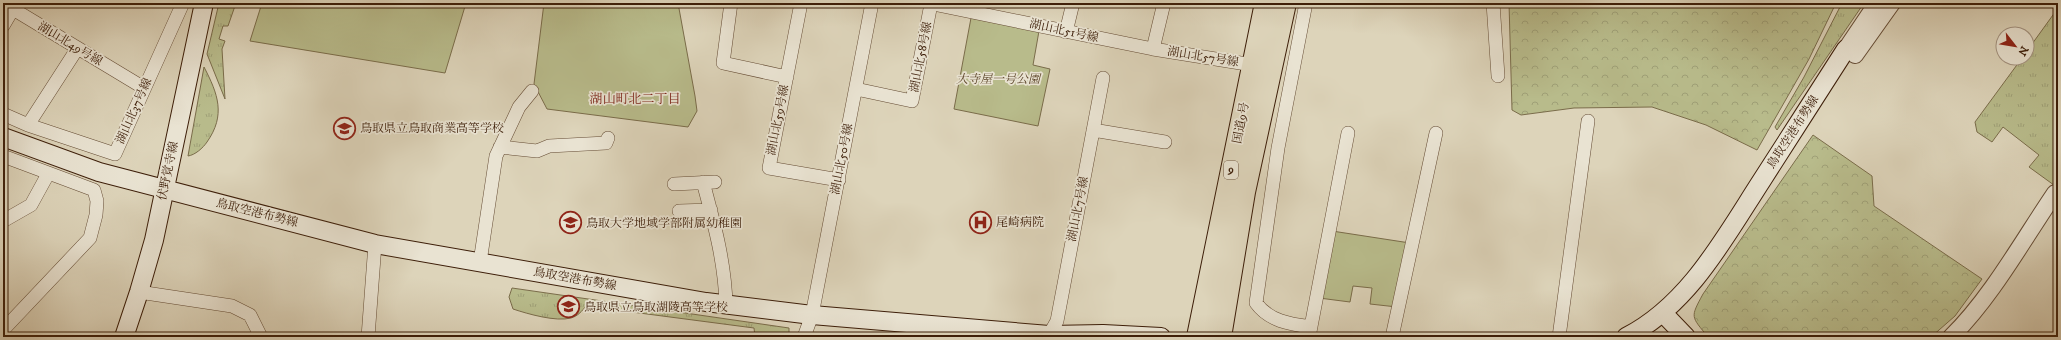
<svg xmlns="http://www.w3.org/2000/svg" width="2061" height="340" viewBox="0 0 2061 340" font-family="'IM FELL DW Pica','Noto Serif JP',serif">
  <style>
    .grass { fill: url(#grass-tufts); stroke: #7a6c4a }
    .forest { fill: url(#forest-crowns); stroke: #7a6c4a }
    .green { fill: #b8bb8b; stroke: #7a6c4a }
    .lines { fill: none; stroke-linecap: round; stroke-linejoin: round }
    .minor-casing { stroke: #654c35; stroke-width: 14 }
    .tertiary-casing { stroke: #654c35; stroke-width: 18 }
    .secondary-casing { stroke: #3d1e09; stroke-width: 20 }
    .trunk-casing { stroke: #3d1e09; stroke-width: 24 }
    .minor { stroke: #e9e3d2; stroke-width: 13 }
    .tertiary { stroke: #e9e3d2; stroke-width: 16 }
    .secondary { stroke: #e9e3d2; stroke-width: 18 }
    .trunk { stroke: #ddd4ba; stroke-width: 22 }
    .labels { text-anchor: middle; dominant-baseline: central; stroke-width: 3.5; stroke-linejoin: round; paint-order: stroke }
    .shield { fill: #e9e3d2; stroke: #715945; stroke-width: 1 }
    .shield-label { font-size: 11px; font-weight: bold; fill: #3d1e09 }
    .street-label { font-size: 12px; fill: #3d1e09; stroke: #e9e3d2 }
    .park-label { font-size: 12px; font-style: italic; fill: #5c452a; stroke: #e9e3d2 }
    .poi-label { font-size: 12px; fill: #3d1e09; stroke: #e9e3d2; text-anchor: start }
    .neighbourhood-label { font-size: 13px; fill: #7a1f14; stroke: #e9e3d2 }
  </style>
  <defs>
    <pattern id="grass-tufts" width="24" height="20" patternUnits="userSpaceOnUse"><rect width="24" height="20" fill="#b8bb8b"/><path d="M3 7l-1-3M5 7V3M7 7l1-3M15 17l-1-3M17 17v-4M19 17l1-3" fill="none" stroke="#9fa077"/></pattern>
    <pattern id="forest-crowns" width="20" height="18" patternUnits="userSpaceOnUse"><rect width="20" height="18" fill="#b8bb8b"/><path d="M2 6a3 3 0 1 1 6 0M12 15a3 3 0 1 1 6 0" fill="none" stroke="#9fa077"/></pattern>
  </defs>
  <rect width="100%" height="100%" fill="#ddd4ba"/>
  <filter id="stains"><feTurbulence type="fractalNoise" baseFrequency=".005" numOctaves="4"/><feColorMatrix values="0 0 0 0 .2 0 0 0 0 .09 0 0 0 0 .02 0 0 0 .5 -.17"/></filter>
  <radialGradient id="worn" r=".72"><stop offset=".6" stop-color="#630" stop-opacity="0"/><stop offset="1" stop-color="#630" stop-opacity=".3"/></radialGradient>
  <path class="grass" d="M219,3h17l-8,23h-5l-4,13 6,2 -3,8 3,50 -18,-45z
    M1842,3h22l-87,127 -2,-3 29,-50z
    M2058,8v180l-29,-21 10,-12 -36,-28 -11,15 -15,-10 -2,-10 47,-64h5v-7z
    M204,67c14,27 22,48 3,75 -4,6 -12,13 -19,14z
    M512,288l277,40v9h-34l-1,-9 -168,-22c-4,5 -8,10 -15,12 -15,4 -43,-4 -58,-9l-4,-12z"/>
  <path class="forest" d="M1509,3h327l-27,56 -52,91 -51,-25 -54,-18 -78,1 -53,7 -9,-5z
    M1813,135l59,41 2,30 108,73 -27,37 -24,21h-223c-17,-21 -18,-19 -5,-43z"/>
  <path class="green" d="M262,3h204l-21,70 -195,-32z
    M544,3h134l17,93 2,15 -9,16 -141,-18 -13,-25z
    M971,18l68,13 -6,34 17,4 -12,57 -84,-17z
    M1332,231l78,12 -13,64 -27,-3 2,-16 -19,-2 -3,16 -31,-4z"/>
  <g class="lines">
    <defs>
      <path id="minor" d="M731,3l-8,60 64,14
        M801,3l-32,165 70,12
        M928,3l225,46 11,-46
        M1306,3l-28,145 -22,155c13,18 33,21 55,24
        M1493,3l5,73
        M3,26l10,-17 131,79
        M1066,32l7,-29
        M1153,49l100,16
        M856,89l56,12 19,-97
        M3,114l25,11 87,29 68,-151
        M28,125l49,-76
        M1093,130l72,12
        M500,147l37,4 12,-5 57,-3 2,-5
        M3,156l91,34 3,11 -1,14 -6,23 -87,92
        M703,182c11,41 22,80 23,123
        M674,184l41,-2
        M679,211l32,-1
        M3,221l28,-16 17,-31
        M480,262l16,-106 23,-49 13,-16
        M139,292l93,14 18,9 11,22
        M368,337l7,-93
        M804,337l8,-22 60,-312
        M1048,337l9,-16 46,-243
        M1309,337l39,-204
        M1392,337l44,-204
        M1559,337l29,-216"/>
      <path id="tertiary" d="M1846,49l31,-46
        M1855,55l37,-52
        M1951,337c40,-39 72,-97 104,-144"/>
      <path id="secondary" d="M3,137l96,35 276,72 331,58 106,13 237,20 54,-1 58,3
        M1663,313l23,24
        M124,337l15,-45 15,-52 50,-237
        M1626,337c63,-32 99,-100 136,-157 28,-44 56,-87 84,-131"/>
      <path id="trunk" d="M1198,337l68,-334
        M1220,337l24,-145 41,-189"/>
    </defs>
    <use href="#minor" class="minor-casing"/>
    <use href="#tertiary" class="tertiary-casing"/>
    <use href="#secondary" class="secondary-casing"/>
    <use href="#trunk" class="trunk-casing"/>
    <use href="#minor" class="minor"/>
    <use href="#tertiary" class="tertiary"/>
    <use href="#secondary" class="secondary"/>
    <use href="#trunk" class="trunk"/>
  </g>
  <defs>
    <symbol id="school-ring" viewBox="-11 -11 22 22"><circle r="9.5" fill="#e9e3d2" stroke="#8f2418" stroke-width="1.5"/><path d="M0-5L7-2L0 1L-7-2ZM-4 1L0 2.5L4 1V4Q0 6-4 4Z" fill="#8f2418"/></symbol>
    <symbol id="hospital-ring" viewBox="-11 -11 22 22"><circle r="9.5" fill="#e9e3d2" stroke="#8f2418" stroke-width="1.5"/><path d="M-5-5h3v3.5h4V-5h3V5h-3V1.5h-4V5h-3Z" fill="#8f2418"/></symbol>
  </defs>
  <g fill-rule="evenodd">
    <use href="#school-ring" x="332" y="116" width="25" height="25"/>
    <use href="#hospital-ring" x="968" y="210" width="25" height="25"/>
    <use href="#school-ring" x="558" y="210" width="25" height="25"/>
    <use href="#school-ring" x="556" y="294" width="25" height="25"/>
  </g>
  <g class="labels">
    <rect class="shield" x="1224" y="161" width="14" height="18" rx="3"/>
    <g class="shield-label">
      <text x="1231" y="170">9</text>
    </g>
    <g class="street-label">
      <text transform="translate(1064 31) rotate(12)">湖山北51号線</text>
      <text transform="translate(70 44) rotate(31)">湖山北49号線</text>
      <text transform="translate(921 57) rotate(-79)">湖山北58号線</text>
      <text transform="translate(1203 57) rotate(9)">湖山北57号線</text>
      <text transform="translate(134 111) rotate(-66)">湖山北37号線</text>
      <text transform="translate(778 120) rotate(-79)">湖山北59号線</text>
      <text transform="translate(1241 123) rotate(-79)">国道9号</text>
      <text transform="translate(1793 132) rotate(-57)">鳥取空港布勢線</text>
      <text transform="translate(842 159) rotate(-79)">湖山北50号線</text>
      <text transform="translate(168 171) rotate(-78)">伏野覚寺線</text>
      <text transform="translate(1078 209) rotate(-79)">湖山北7号線</text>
      <text transform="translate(257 213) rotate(14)">鳥取空港布勢線</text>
      <text transform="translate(575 279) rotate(10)">鳥取空港布勢線</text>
    </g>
    <g class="park-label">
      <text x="998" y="79">大寺屋一号公園</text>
    </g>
    <g class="poi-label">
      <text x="360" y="128">鳥取県立鳥取商業高等学校</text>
      <text x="996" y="222">尾崎病院</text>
      <text x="586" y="223">鳥取大学地域学部附属幼稚園</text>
      <text x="584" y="307">鳥取県立鳥取湖陵高等学校</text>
    </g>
    <g class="neighbourhood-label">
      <text x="635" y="99">湖山町北二丁目</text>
    </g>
  </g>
  <rect width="2061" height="340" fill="none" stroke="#ddd4ba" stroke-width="16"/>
  <rect x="4" y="4" width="2053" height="332" fill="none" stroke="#3d1e09" stroke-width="2"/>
  <rect x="8" y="8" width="2045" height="324" fill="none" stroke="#3d1e09"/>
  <g transform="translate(2015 46) rotate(121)"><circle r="19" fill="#e9e3d2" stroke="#a49482"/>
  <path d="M0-3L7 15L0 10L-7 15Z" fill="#8f2418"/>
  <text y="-6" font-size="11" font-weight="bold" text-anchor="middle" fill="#3d1e09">N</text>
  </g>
  <rect width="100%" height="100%" filter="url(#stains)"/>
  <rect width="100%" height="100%" fill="url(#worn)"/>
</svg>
